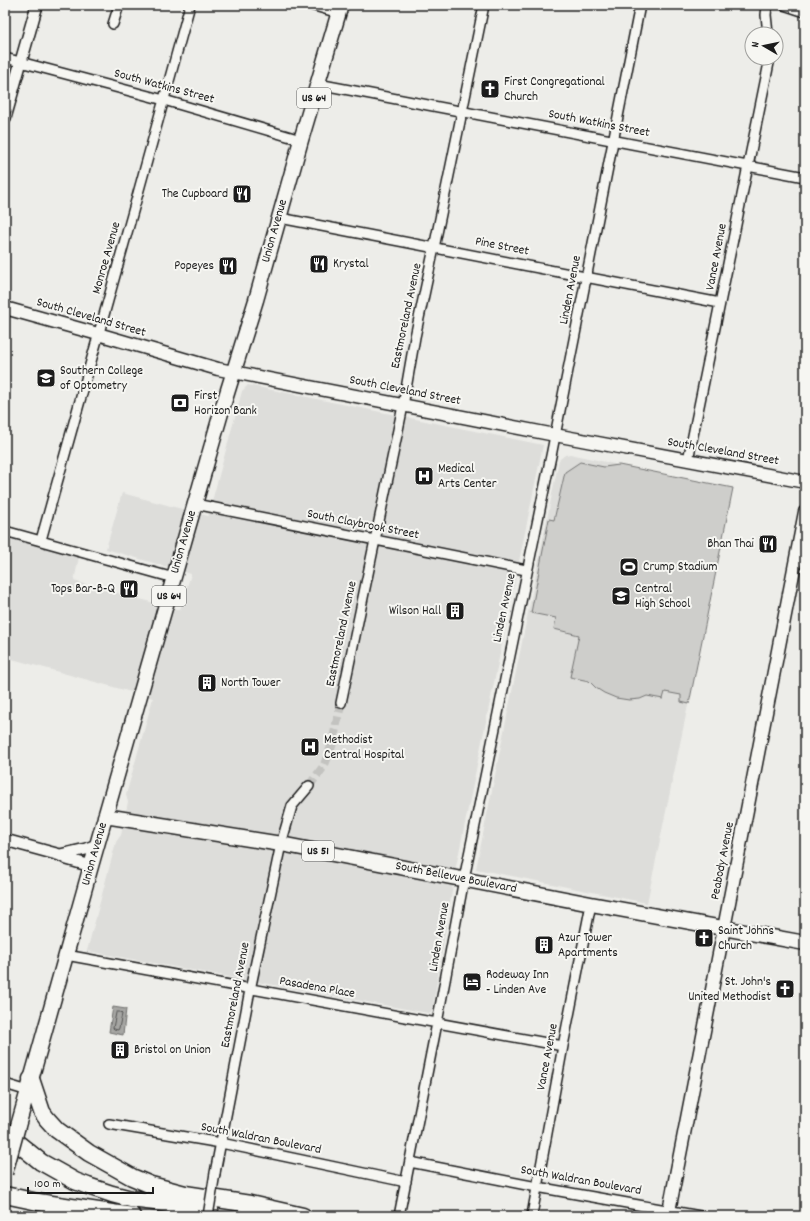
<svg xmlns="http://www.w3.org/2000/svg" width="810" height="1221" viewBox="0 0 810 1221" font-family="Dekko,sans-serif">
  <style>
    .built { fill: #ddddda }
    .green { fill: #cececb; stroke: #757574 }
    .water { fill: #a6a6a3; stroke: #6f6f6d }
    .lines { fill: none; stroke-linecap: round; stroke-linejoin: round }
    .shore { stroke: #535352; stroke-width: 1 }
    .minor-tunnel { stroke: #c3c3c0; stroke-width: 9; stroke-dasharray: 9 4.5; stroke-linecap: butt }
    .minor-casing { stroke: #1c1c1c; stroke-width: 12 }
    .tertiary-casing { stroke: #1c1c1c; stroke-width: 14 }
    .secondary-casing { stroke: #1c1c1c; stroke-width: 15 }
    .primary-casing { stroke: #1c1c1c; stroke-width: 17 }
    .motorway-casing { stroke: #1c1c1c; stroke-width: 19 }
    .minor { stroke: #f6f6f2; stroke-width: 9 }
    .tertiary { stroke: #f6f6f2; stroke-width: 11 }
    .secondary { stroke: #f6f6f2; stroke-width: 12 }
    .primary { stroke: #f6f6f2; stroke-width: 14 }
    .motorway { stroke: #f6f6f2; stroke-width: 16 }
    .tram { stroke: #1c1c1c; stroke-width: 1 }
    .minor-bridge-casing { stroke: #1c1c1c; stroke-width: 12; stroke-linecap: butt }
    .primary-bridge-casing { stroke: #1c1c1c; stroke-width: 17; stroke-linecap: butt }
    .minor-bridge { stroke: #f6f6f2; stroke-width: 9 }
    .primary-bridge { stroke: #f6f6f2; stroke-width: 14 }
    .labels { text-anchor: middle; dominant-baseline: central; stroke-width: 4; stroke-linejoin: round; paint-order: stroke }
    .shield { fill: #f6f6f2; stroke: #5d5d5c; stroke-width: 1 }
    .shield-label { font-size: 12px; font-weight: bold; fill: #1c1c1c }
    .poi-label { font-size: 13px; fill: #1c1c1c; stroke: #f6f6f2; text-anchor: start }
    .street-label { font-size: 13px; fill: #1c1c1c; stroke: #f6f6f2 }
  </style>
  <rect width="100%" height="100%" fill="#edede9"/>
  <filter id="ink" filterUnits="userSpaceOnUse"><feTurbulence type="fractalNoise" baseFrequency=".025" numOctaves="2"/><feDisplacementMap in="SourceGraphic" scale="8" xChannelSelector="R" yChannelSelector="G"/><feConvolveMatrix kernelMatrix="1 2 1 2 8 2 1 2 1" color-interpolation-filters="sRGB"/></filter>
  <g filter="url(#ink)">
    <path class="built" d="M248,385l295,60 -87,422 -24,145 -4,1 -341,-62 29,-109 5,-7 7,-33 -2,-7 27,-97 -148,-41v-120l74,20 -5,24 106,29 11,-36 -85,-25 16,-56 86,23 34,-125z
      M570,454l49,11 114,23 -86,415 -171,-34 83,-409 6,-5z"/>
    <path class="green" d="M580,462l24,5 15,-2 114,23 -44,216 -8,-2v-7l-16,-3 -2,7 -16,-3 -7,3 -11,1 -13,-2 -12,-5 -8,-5 -7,-7 -19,-4 9,-42 -25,-6 2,-11 -25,-5 18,-94 5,1 11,-48z"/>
    <path class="water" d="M113,1007l13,2 -3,26 -14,-3z"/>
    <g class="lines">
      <path class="shore" d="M117,1012h3l2,2 -3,14 -1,2 -4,-1 -1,-1 3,-15z"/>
      <path class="minor-tunnel" d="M309,786l15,-20 8,-21 9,-42"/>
      <defs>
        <path id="minor" d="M311,5l28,8
          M767,5l-1,10 2,19
          M784,5l21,7
          M113,24l6,-19
          M5,58l159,42 137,40
          M318,84l487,93
          M280,218l440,85
          M688,460l82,-402
          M195,504l331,66
          M5,531l169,47
          M41,540l96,-343 53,-192
          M341,703l62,-297 12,-69 19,-89 50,-243
          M66,955l497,91
          M5,1084l23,7
          M109,1124l112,19 185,39
          M410,1162l127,25 163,29
          M215,1173l35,-183 31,-146 11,-38 17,-20
          M532,1215l31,-169 28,-142
          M399,1216l38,-193 27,-144 88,-428 88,-446"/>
        <path id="tertiary" d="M5,118l32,-113
          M5,840l55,15 7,4 24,7
          M60,855l26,-6 11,-4"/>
        <path id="secondary" d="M5,308l93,26 120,35 337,66 250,47
          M668,1216l137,-704"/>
        <path id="primary" d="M105,816l176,28 310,60 214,39
          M18,1126l73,-260 132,-460 33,-106 45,-160 40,-135"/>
        <path id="motorway" d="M31,1079l11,33 5,7 10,11 32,23 43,24 19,8 34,9 65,10 53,12
          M5,1133l36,29 34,19 13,5 24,8 19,5 79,10
          M5,1195l33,7 94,14"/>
      </defs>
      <use href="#minor" class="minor-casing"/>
      <use href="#tertiary" class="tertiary-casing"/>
      <use href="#secondary" class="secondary-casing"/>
      <use href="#primary" class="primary-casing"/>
      <use href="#motorway" class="motorway-casing"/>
      <use href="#minor" class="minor"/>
      <use href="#tertiary" class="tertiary"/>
      <use href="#secondary" class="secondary"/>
      <use href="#primary" class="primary"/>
      <use href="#motorway" class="motorway"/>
      <path class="tram" d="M5,131l6,-20"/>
      <defs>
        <path id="minor-bridge" d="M208,1216l7,-43"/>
        <path id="primary-bridge" d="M5,1173l13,-47"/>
      </defs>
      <use href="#minor-bridge" class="minor-bridge-casing"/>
      <use href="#primary-bridge" class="primary-bridge-casing"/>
      <use href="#minor-bridge" class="minor-bridge"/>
      <use href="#primary-bridge" class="primary-bridge"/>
    </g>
  </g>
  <defs>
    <symbol id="church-square" viewBox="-11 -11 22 22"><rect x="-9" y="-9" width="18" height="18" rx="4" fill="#1c1c1c" stroke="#f6f6f2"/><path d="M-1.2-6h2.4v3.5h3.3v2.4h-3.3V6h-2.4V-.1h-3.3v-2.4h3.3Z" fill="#fff"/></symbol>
    <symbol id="restaurant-square" viewBox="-11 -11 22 22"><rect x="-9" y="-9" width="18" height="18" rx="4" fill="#1c1c1c" stroke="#f6f6f2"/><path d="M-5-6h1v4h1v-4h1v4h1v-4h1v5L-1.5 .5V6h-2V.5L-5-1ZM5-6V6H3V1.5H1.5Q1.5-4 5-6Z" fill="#fff"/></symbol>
    <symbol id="school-square" viewBox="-11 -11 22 22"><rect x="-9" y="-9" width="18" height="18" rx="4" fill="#1c1c1c" stroke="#f6f6f2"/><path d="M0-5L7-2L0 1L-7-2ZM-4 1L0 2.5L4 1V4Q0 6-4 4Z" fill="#fff"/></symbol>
    <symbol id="bank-square" viewBox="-11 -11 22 22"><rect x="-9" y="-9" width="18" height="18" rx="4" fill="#1c1c1c" stroke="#f6f6f2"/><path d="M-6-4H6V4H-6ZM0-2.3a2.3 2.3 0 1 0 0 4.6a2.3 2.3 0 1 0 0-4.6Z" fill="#fff"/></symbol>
    <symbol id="hospital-square" viewBox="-11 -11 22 22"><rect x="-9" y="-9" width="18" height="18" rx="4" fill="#1c1c1c" stroke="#f6f6f2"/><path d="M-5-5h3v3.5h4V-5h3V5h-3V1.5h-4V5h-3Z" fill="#fff"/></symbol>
    <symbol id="stadium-square" viewBox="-11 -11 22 22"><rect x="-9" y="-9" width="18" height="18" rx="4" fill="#1c1c1c" stroke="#f6f6f2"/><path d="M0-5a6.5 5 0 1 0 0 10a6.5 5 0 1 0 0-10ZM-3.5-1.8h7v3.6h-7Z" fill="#fff"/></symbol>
    <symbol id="building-square" viewBox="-11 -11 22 22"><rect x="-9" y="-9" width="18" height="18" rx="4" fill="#1c1c1c" stroke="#f6f6f2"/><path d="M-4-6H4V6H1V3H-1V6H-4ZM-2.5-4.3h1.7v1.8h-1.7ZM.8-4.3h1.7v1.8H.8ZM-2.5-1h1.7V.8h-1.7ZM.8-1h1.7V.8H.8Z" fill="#fff"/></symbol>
    <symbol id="hotel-square" viewBox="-11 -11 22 22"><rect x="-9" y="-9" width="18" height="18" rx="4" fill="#1c1c1c" stroke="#f6f6f2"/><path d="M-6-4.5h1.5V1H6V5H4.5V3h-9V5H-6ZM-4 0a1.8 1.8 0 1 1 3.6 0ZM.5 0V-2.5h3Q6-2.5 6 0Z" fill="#fff"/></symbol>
  </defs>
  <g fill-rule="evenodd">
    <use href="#church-square" x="479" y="78" width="22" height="22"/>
    <use href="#restaurant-square" x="231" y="183" width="22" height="22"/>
    <use href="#restaurant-square" x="308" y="253" width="22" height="22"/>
    <use href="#restaurant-square" x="217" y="255" width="22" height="22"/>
    <use href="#school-square" x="35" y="367" width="22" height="22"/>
    <use href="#bank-square" x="169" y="392" width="22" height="22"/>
    <use href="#hospital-square" x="413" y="465" width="22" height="22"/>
    <use href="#restaurant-square" x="757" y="533" width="22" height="22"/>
    <use href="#stadium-square" x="618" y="556" width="22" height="22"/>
    <use href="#restaurant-square" x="118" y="578" width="22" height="22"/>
    <use href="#school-square" x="610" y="585" width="22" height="22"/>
    <use href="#building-square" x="444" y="600" width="22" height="22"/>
    <use href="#building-square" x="196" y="672" width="22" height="22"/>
    <use href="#hospital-square" x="299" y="736" width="22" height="22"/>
    <use href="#church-square" x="693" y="927" width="22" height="22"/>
    <use href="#building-square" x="533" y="934" width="22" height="22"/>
    <use href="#hotel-square" x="461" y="971" width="22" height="22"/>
    <use href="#church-square" x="774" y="978" width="22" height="22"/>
    <use href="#building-square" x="109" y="1039" width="22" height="22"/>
  </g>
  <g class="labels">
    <g class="shield">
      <rect x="297" y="88" width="34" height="20" rx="3"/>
      <rect x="152" y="586" width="34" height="20" rx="3"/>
      <rect x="302" y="841" width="32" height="20" rx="3"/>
    </g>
    <g class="shield-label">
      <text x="314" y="98">US 64</text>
      <text x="169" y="596">US 64</text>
      <text x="318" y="851">US 51</text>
    </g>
    <g class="poi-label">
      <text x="504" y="82">First Congregational<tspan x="504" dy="15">Church</tspan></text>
      <text x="228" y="194" text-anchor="end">The Cupboard</text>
      <text x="333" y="264">Krystal</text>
      <text x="214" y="266" text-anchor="end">Popeyes</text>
      <text x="60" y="371">Southern College<tspan x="60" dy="15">of Optometry</tspan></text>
      <text x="194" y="396">First<tspan x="194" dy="15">Horizon Bank</tspan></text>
      <text x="438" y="469">Medical<tspan x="438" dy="15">Arts Center</tspan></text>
      <text x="754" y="544" text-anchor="end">Bhan Thai</text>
      <text x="643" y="567">Crump Stadium</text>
      <text x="115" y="589" text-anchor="end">Tops Bar-B-Q</text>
      <text x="635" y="589">Central<tspan x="635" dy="15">High School</tspan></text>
      <text x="441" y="611" text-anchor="end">Wilson Hall</text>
      <text x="221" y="683">North Tower</text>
      <text x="324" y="740">Methodist<tspan x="324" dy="15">Central Hospital</tspan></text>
      <text x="718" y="931">Saint Johns<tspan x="718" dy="15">Church</tspan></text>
      <text x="558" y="938">Azur Tower<tspan x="558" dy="15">Apartments</tspan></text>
      <text x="486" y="975">Rodeway Inn<tspan x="486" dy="15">- Linden Ave</tspan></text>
      <text x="771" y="982" text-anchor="end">St. John's<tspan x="771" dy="15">United Methodist</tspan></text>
      <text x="134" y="1050">Bristol on Union</text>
    </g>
    <g class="street-label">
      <text transform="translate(164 87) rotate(15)">South Watkins Street</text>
      <text transform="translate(599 124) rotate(11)">South Watkins Street</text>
      <text transform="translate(275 231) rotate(-74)">Union Avenue</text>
      <text transform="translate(502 247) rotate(11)">Pine Street</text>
      <text transform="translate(717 257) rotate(-79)">Vance Avenue</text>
      <text transform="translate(107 258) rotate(-74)">Monroe Avenue</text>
      <text transform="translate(571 290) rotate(-79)">Linden Avenue</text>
      <text transform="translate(407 316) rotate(-78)">Eastmoreland Avenue</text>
      <text transform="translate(91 318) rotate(16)">South Cleveland Street</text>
      <text transform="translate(405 391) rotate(11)">South Cleveland Street</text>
      <text transform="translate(723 452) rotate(10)">South Cleveland Street</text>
      <text transform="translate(363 525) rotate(11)">South Claybrook Street</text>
      <text transform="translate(184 542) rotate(-74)">Union Avenue</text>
      <text transform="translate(505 608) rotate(-78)">Linden Avenue</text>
      <text transform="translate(342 634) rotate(-78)">Eastmoreland Avenue</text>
      <text transform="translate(95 854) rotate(-74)">Union Avenue</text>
      <text transform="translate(723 861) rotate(-79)">Peabody Avenue</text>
      <text transform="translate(456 878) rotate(11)">South Bellevue Boulevard</text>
      <text transform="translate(440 937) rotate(-80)">Linden Avenue</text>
      <text transform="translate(317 988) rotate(10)">Pasadena Place</text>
      <text transform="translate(236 995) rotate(-79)">Eastmoreland Avenue</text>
      <text transform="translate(548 1057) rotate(-79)">Vance Avenue</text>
      <text transform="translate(261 1139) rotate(11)">South Waldran Boulevard</text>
      <text transform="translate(581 1181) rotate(10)">South Waldran Boulevard</text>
    </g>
  </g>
  <rect width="810" height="1221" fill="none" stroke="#f6f6f2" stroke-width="20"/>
  <rect x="10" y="10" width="790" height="1201" fill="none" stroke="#1c1c1c" stroke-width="1.5" filter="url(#ink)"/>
  <g transform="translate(764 46) rotate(279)"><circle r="19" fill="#f6f6f2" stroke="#9f9f9c"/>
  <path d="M0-3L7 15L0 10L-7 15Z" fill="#1c1c1c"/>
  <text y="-6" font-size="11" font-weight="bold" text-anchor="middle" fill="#1c1c1c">N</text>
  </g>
  <path d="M28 1187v6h125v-6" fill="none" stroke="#1c1c1c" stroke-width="2"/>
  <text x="34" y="1187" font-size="12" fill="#1c1c1c" stroke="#f6f6f2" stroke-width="3" paint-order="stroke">100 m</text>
</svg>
